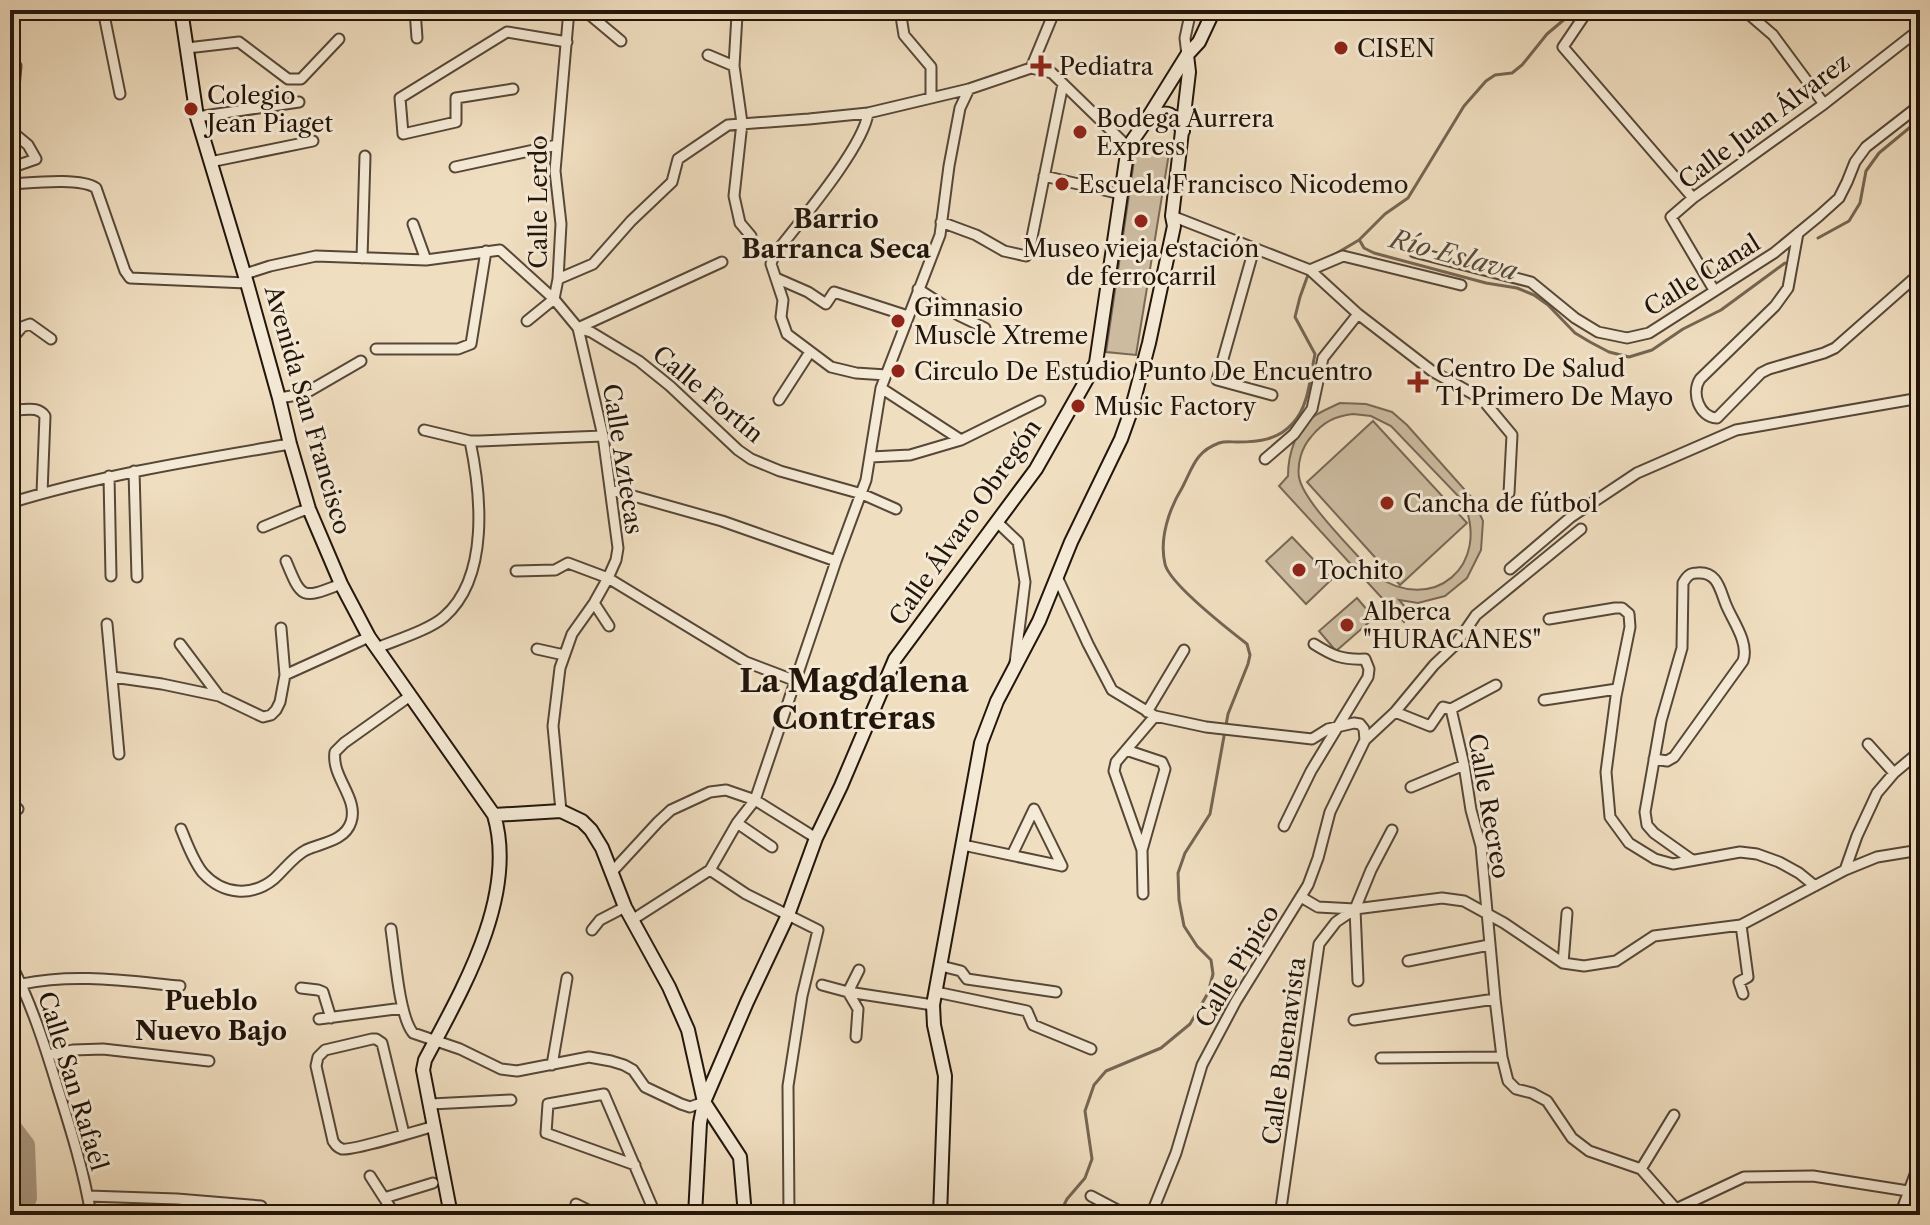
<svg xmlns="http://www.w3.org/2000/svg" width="1930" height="1225" viewBox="0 0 1930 1225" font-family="'Libre Caslon Text',serif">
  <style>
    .green { fill: #cdbca1; stroke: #786856; stroke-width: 2; fill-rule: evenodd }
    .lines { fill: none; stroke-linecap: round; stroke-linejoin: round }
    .stream { stroke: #746552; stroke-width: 3 }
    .river { stroke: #aa9a82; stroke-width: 18 }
    .street-casing { stroke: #564738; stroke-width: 13 }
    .secondary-casing { stroke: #22150b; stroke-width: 16 }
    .street { stroke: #f5ead6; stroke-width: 9 }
    .secondary { stroke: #f5ead6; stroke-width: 12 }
    .poi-dot { fill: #8f2418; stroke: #f5ead6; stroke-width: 3 }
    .labels { text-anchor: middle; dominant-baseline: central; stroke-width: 6; stroke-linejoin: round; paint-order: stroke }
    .poi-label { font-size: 24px; fill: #22150b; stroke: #f5ead6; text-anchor: start }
    .street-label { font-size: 24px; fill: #22150b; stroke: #f5ead6 }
    .neighbourhood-label { font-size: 26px; font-weight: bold; fill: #22150b; stroke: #f5ead6 }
    .water-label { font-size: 26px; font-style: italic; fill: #584a3b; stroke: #f5ead6 }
    .district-label { font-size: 32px; font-weight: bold; fill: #22150b; stroke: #f5ead6 }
  </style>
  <rect width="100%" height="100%" fill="#f0dec0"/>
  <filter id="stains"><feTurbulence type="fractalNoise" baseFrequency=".0025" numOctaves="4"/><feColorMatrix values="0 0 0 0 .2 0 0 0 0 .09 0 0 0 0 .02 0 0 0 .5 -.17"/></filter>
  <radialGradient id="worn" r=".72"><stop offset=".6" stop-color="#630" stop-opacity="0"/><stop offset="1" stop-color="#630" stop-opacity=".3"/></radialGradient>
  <path class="green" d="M1136,147h34l-34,208 -30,-3z
    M1340,403l26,1 26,8 15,13 66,74 10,22 -2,29 -14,28 -22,18 -27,7 -19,-3 13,15 -8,7 -125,-136 9,-10c0,-22 8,-49 28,-61 8,-5 16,-8 24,-12zM1353,414l18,2 20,10 72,75c29,64 -30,115 -88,74 -18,-21 -72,-73 -76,-98 -2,-14 3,-30 12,-40 12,-15 24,-21 42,-23z
    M1373,421l94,102 -67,62 -93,-103z
    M1292,537l40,42 -26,25 -40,-43z
    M1357,598l17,20 -38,33 -17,-20z"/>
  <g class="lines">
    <path class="stream" d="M1818,238l31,-17 11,-18 6,-32 13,-18 41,-34
      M1360,241l4,7 10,5 112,30 31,5 17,7 14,10 27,28 15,9 19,10 20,5 23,-7 31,-21 38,-19 64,-47
      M1332,256l27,-16 26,-26 23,-16 56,-92 22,-25 9,-6 17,-2 10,-8 25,-31 19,-16 5,-8
      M1059,1215l8,-16 18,-21 7,-19 -7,-48 9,-26 12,-14 55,-23 29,-24 18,-31 5,-19 -2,-14 -14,-14 -13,-20 -5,-26 -1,-27 7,-20 25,-39 18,-100 20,-50 2,-9 -3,-11c-18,-14 -78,-61 -82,-80 -6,-25 4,-55 17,-76 11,-21 13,-36 37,-45 6,-2 12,-1 18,-1 22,0 41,-2 56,-19 16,-17 17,-46 22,-69l-20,-37 5,-20 9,-25"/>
    <path class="river" d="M10,1124l16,21 2,53 -9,17"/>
    <defs>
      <path id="street" d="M103,10l17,84
        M415,10l2,28
        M584,10l37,31
        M670,10l5,4
        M735,10l2,5 -3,51 8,57 -8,73 6,27 11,13
        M900,10l4,25 27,32v30
        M1588,10l-25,37 130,151
        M1744,10l29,25 51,69
        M187,48l52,-6 49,37h13l38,-40
        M708,55l26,11
        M1187,55l-2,-17 6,-28
        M10,58l6,8 -6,64 18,15 8,14 -26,9
        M1031,68l24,-58
        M513,89l-57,9v24l-53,12 -3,-36 107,-66 60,10
        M868,113c-4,34 -71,112 -94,142l-3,9 12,36 -2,17 6,17 44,33 25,6 30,2
        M197,117l102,-15
        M210,162l103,-21
        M455,167l102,-22
        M1044,176l77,18
        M10,184c20,-1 70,-7 86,4l29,83 5,7 117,5
        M1172,216l138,54 48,44 74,57 50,28 30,36 -3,58
        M941,222l35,13 28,16 22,5 3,-4 34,-168
        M413,224l13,36
        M1798,233l-10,55 -13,18 -75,73c-9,14 -1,38 17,39l44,-45 8,-4 55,-16 11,-5 85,-75
        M1254,249l-37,131 55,15
        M1414,252l117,30 44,36 23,14 29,6 22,-5 125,-80 45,-37 20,-18 8,-16 8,-20 11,-15 54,-42
        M362,258l3,-102
        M1310,270l33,-14 118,29
        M245,274l25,-8 46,-10 110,4 74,-10 54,49 24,29 25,108 15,112 -2,12 -8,18 -14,25 -22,31 -12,34 -7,58 8,85
        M776,278l32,14 18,12 8,-12 74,24
        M558,279l35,-15 38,-43 41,-39 6,-23 50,-34 81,-6 59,-6 101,-24 62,-21 21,5 76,74
        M918,289l42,27 25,12
        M1714,290l-43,-73 22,-19 131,-94 96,-75
        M554,299l4,-20 3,-55 -6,-53 14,-161
        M527,321l27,-22
        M578,328l144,-66
        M579,331l5,-1 7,2 48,29 31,25 68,64 13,9 29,12 82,23 34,15
        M10,341l12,-14 8,-3 21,15
        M376,349h82l13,-5 15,-93
        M881,388l80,52
        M279,398l25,-4 57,-33
        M779,400l31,-48
        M10,409c12,3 27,-5 35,7l-3,77
        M424,430l46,11h10l123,-5
        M871,457l39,-2 51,-15 79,-39
        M1265,459l29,-25 18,-25 11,-51 35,-44
        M134,471l3,106
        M109,476l2,100
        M612,490l110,31 114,40
        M10,503c91,-28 186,-43 280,-59
        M996,521l22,21 7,40 -10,81
        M263,527l36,-15 10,-3
        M286,561c16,39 16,38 55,23
        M1510,569l61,-52 66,-44 99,-43 184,-32
        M516,571l39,-1 13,-7 40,15 138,84 50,19
        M1058,579l30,65 24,46 43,26 51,11 106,12 16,-10 26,-6 6,1 4,5 1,11
        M594,603l15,23
        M1549,619l66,-11h7l7,6 1,13 -14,69 -10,76 4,45 19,26 26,16 18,5 67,-12 17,2 22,8 20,11 16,13
        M107,624l12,130
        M281,628l4,47
        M180,644l39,52
        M377,648c19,-8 52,-18 67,-31 46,-40 37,-124 26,-176
        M537,649l27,6
        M113,677l49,7 57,12 44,21 8,-2 5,-5 4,-8 5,-27 84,-38
        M1544,700l73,-11
        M1451,709l13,56 7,45 10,36 14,153 7,58 6,24 8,8 16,4 15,8 25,37 17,13 52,18 35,40 2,6
        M1147,712l37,-62
        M1395,712l35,14 13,-19 8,2 45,-24
        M1126,750l36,12 3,7 -23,81
        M1654,759l13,2 7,-4 69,-96c6,-18 -9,-38 -16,-54 -7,-15 -8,-36 -30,-34 -7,0 -10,3 -14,10l-1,65 -21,73 -16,91 2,13 7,8 38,27
        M1894,773l25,-21
        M1411,787l53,-22
        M10,803l8,6
        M737,823l35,24
        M1284,826l27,-55 57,-94 1,-8 -4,-10c-23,1 -32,-3 -51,-15
        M181,829c6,14 12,32 22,44 20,22 49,24 71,6 10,-9 20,-23 32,-29 15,-7 39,-9 45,-28 8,-24 -20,-45 -16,-70l9,-9 66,-47
        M963,845l99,21
        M1012,855l22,-46 28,57
        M710,870l36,24 72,36 -16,66 -14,90 1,129
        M1845,870l12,-34 20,-43 17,-20 -26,-29
        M611,873l47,-51 13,-12 39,-18 16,-2 29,10 61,38
        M1143,894l-1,-44 -28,-79 2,-9 39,-46
        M1301,897l17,10 37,2 87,-11 22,3 40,22 59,40 21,3 32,-5 38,-25 87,-11 104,-55 32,-13 43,-7
        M632,920l78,-50 27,-47 18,-23 81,-239 30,-81 15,-92 5,-13 54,-140 9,-69 11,-58 9,-19
        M1741,925l7,52 -9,5 4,12
        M391,929c4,26 8,87 22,104l47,16 41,20 16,2 72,-14 22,4 13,4 9,5 12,17 36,17 9,3 14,-5
        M592,930l8,-10 25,-13
        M1408,961l81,-16
        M10,962c21,40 35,84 48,127 13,41 26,83 33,126
        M1563,963l4,-50
        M941,966l20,5 6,8 89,13
        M1358,981l-3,-72 16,-39 21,-40
        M22,984c53,-11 104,-3 158,2
        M822,985l26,7 85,13
        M301,988l17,2 5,2 8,26
        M936,992l91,19 6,14 58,24
        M319,1019l84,-11
        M1354,1020l141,-21
        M856,1037l2,-28 -10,-17 11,-22
        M48,1055l25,-5 30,-1 106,12
        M1381,1058l121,-1
        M552,1065l15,-87
        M431,1104l80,-4
        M404,1134l-22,-91 -6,-4h-4l-47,11 -7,7 -2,9 17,75c3,4 3,6 9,8 11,2 77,-19 93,-23
        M635,1165l-89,-32 2,-29 56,-10 50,117 41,2
        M1641,1169l33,-54
        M370,1176l25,39
        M88,1196l89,3 84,7
        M1091,1196l36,19
        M384,1198l49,-15
        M576,1204l22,11
        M1676,1209l68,-32 69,-1 95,15
        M1151,1215l25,-62 26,-88 34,-64 72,-116 10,-27 12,-46 35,-72 30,-28 39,-47 22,-21 20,-29 105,-86
        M1280,1215l39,-271 17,-22 19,-13
        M1900,1215l20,-54"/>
      <path id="secondary" d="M181,10l16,107 50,166 32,115 11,46 19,65 32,75 28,53 125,178c24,81 -32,175 -69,245l-2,10 28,145
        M1149,119c19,-11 25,-5 34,12
        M494,815l67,-4 21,10 9,9 11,18 23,59 44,80 19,43 16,72 36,55 5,58
        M695,1215l5,-92 4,-21 43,-100 41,-87 28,-77 25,-52 54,-127 141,-190 60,-106 32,-216 18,-26 41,-66 12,-13 15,-32
        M940,1215l5,-139 -11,-51 -1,-20 48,-262 16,-42 42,-80 32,-79 50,-103 10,-28 18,-68 25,-117 -2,-10 17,-144 -2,-17"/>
    </defs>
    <use href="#street" class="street-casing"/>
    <use href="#secondary" class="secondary-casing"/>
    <use href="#street" class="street"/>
    <use href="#secondary" class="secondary"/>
  </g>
  <g class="poi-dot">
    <circle cx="1341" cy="48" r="8"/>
    <path d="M1037 54h8v8h8v8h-8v8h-8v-8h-8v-8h8z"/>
    <circle cx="191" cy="109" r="8"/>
    <circle cx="1080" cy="132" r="8"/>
    <circle cx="1062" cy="184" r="8"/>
    <circle cx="1141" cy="221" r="8"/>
    <circle cx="898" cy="321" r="8"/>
    <circle cx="898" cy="371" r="8"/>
    <path d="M1414 370h8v8h8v8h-8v8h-8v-8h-8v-8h8z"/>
    <circle cx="1078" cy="406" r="8"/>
    <circle cx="1387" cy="503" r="8"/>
    <circle cx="1299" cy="570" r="8"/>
    <circle cx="1347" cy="625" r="8"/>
  </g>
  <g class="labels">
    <g class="poi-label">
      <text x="1357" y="48">CISEN</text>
      <text x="1059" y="66">Pediatra</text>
      <text x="207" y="95">Colegio<tspan x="207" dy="28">Jean Piaget</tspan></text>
      <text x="1096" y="118">Bodega Aurrera<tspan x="1096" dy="28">Express</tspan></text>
      <text x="1078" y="184">Escuela Francisco Nicodemo</text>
      <text x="1141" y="248" text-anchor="middle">Museo vieja estación<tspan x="1141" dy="28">de ferrocarril</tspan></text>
      <text x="914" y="307">Gimnasio<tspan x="914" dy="28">Muscle Xtreme</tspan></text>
      <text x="1436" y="368">Centro De Salud<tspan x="1436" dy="28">T1 Primero De Mayo</tspan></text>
      <text x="914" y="371">Circulo De Estudio Punto De Encuentro</text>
      <text x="1094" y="406">Music Factory</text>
      <text x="1403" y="503">Cancha de fútbol</text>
      <text x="1315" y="570">Tochito</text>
      <text x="1363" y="611">Alberca<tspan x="1363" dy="28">"HURACANES"</tspan></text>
    </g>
    <g class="street-label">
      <text transform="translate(1764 121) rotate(-37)">Calle Juan Álvarez</text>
      <text transform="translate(538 202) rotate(-90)">Calle Lerdo</text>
      <text transform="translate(1702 275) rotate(-32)">Calle Canal</text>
      <text transform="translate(708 394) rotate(40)">Calle Fortín</text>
      <text transform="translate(308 410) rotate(74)">Avenida San Francisco</text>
      <text transform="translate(623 459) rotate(81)">Calle Aztecas</text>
      <text transform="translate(965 522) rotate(-55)">Calle Álvaro Obregón</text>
      <text transform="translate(1489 806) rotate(80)">Calle Recreo</text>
      <text transform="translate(1237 966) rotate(-59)">Calle Pipico</text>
      <text transform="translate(1284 1051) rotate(-82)">Calle Buenavista</text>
      <text transform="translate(73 1081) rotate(73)">Calle San Rafaél</text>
    </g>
    <g class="neighbourhood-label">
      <text x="836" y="219">Barrio<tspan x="836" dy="30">Barranca Seca</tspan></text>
      <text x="211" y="1001">Pueblo<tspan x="211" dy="30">Nuevo Bajo</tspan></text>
    </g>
    <g class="water-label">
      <text transform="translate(1454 255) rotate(15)">Río Eslava</text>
    </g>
    <g class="district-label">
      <text x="854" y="680">La Magdalena<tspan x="854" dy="37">Contreras</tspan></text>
    </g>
  </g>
  <rect width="1930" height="1225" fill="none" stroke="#f0dec0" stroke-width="40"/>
  <rect x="12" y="12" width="1906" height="1201" fill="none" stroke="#22150b" stroke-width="4"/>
  <rect x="20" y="20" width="1890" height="1185" fill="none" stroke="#22150b" stroke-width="2"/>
  <rect width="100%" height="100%" filter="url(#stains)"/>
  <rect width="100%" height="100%" fill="url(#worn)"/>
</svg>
